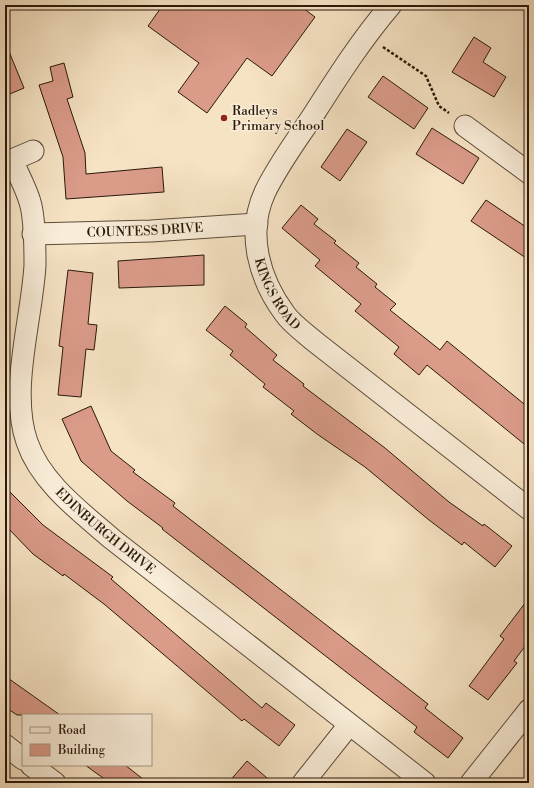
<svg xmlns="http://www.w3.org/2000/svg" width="534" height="788" viewBox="0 0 534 788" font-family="'Libre Bodoni',serif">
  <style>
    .building { fill: #da9b89; stroke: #2a190a }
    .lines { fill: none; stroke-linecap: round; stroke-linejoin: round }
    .minor-casing { stroke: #5d4c38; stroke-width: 23 }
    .path { stroke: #2a190a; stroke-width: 2.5; stroke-dasharray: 3 2; stroke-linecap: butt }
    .minor { stroke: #f9edd9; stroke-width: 21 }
    .poi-dot { fill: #8f2418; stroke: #f9edd9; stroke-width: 1.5 }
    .labels { text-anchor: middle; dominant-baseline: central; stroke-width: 3; stroke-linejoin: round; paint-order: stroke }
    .poi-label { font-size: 13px; fill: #2a190a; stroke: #f9edd9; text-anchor: start }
    .street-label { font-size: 13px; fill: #2a190a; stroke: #f9edd9 }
  </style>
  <rect width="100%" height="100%" fill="#f6e3c4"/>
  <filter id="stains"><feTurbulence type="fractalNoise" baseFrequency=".005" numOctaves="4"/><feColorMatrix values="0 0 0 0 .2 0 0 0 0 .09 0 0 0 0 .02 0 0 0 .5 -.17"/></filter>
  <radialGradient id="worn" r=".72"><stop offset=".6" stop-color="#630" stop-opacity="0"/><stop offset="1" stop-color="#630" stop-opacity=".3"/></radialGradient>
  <path class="building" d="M163,5h136l16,12 -43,59 -25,-18 -40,55 -29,-21 21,-29 -51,-37z
    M474,37l17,11 -8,14 23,15 -12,20 -42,-25z
    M5,42l19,46 -19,8z
    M64,63l9,34 -6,2 18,54 1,21 76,-7 2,25 -98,7 -3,-42 -24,-72 14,-4 -3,-14z
    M383,76l45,32 -14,21 -46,-32z
    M432,128l47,30 -16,26 -47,-30z
    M347,129l20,13 -27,39 -19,-14z
    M486,200l43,29v31l-58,-39z
    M301,205l17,14 -4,5 22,17 -2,2 25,20 -3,4 21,17 -2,3 21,17 -6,6 50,40 7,-9 82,67v40l-102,-83 -8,10 -25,-21 5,-7 -44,-36 6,-7 -46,-38 5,-6 -38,-32z
    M204,255v30l-85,3 -1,-27z
    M68,270l25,3 -5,51 9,1 -3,25 -8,-1 -5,48 -23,-2 5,-48 -4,-1z
    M225,306l22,18 -2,3 32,28 -4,5 31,24 -1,2 82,62 64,54 34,24 1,-2 28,22 -17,21 -31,-25 -2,3 -33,-25 -64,-53 -48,-33 -26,-20 3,-3 -31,-24 2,-3 -35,-29 3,-4 -27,-21z
    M91,406l20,45 24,19 -2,2 42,31 -2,3 255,198 -3,4 38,30 -15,20 -34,-26 3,-5 -255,-198 1,-1 -36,-27 -46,-40 -19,-42z
    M5,487l38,38 70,52 -2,2 151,129 4,-5 29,22 -16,21 -35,-27 -2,2 -138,-117 -40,-30 -1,2 -30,-22 -28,-29z
    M529,598v43l-15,20 3,2 -29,37 -19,-14 35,-47 -4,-3z
    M5,676l55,39h-43l-12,-8z
    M247,761l26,22h-45z
    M85,765h40l23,18h-38z"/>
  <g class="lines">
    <defs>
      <g id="minor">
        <path id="s1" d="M391,5c-30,35 -54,73 -79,112 -16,24 -34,48 -47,75 -19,41 -6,87 20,122 7,10 20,19 29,27l215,168"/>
        <path d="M465,126l64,47"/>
        <path id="s2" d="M12,160c6,14 14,28 18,42 5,16 5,46 5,63 -3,54 -26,125 -8,177 14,41 54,70 85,97l313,244"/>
        <path d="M5,163l28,-12"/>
        <path id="s3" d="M33,234l118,-3 106,-7"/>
        <path d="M5,745l18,14"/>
        <path d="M31,765l24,18"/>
        <path d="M303,783l46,-58"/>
        <path d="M471,783l58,-73"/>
      </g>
    </defs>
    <use href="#minor" class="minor-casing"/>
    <path class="path" d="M383,47l43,29 13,30 10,7"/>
    <use href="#minor" class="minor"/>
  </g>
  <circle class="poi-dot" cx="224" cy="118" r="4"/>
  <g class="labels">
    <g class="poi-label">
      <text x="232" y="111">Radleys<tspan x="232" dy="15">Primary School</tspan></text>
    </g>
    <g class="street-label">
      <text stroke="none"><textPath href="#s3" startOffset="112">COUNTESS DRIVE</textPath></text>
      <text stroke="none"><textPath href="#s1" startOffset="334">KINGS ROAD</textPath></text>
      <text stroke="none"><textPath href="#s2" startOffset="408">EDINBURGH DRIVE</textPath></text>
    </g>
  </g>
  <rect width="534" height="788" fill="none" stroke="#f6e3c4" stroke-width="20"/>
  <rect x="6" y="6" width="522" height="776" fill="none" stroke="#2a190a" stroke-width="2"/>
  <rect x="10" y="10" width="514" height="768" fill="none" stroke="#2a190a"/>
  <rect x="22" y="714" width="130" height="52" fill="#f9edd9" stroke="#a69886"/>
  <rect x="30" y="727" width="20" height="6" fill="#f9edd9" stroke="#a69886"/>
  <text x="58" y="734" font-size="12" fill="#2a190a">Road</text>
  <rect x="30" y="744" width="20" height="12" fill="#da9b89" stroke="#a69886"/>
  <text x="58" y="754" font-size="12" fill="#2a190a">Building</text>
  <rect width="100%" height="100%" filter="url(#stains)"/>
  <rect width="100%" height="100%" fill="url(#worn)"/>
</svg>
